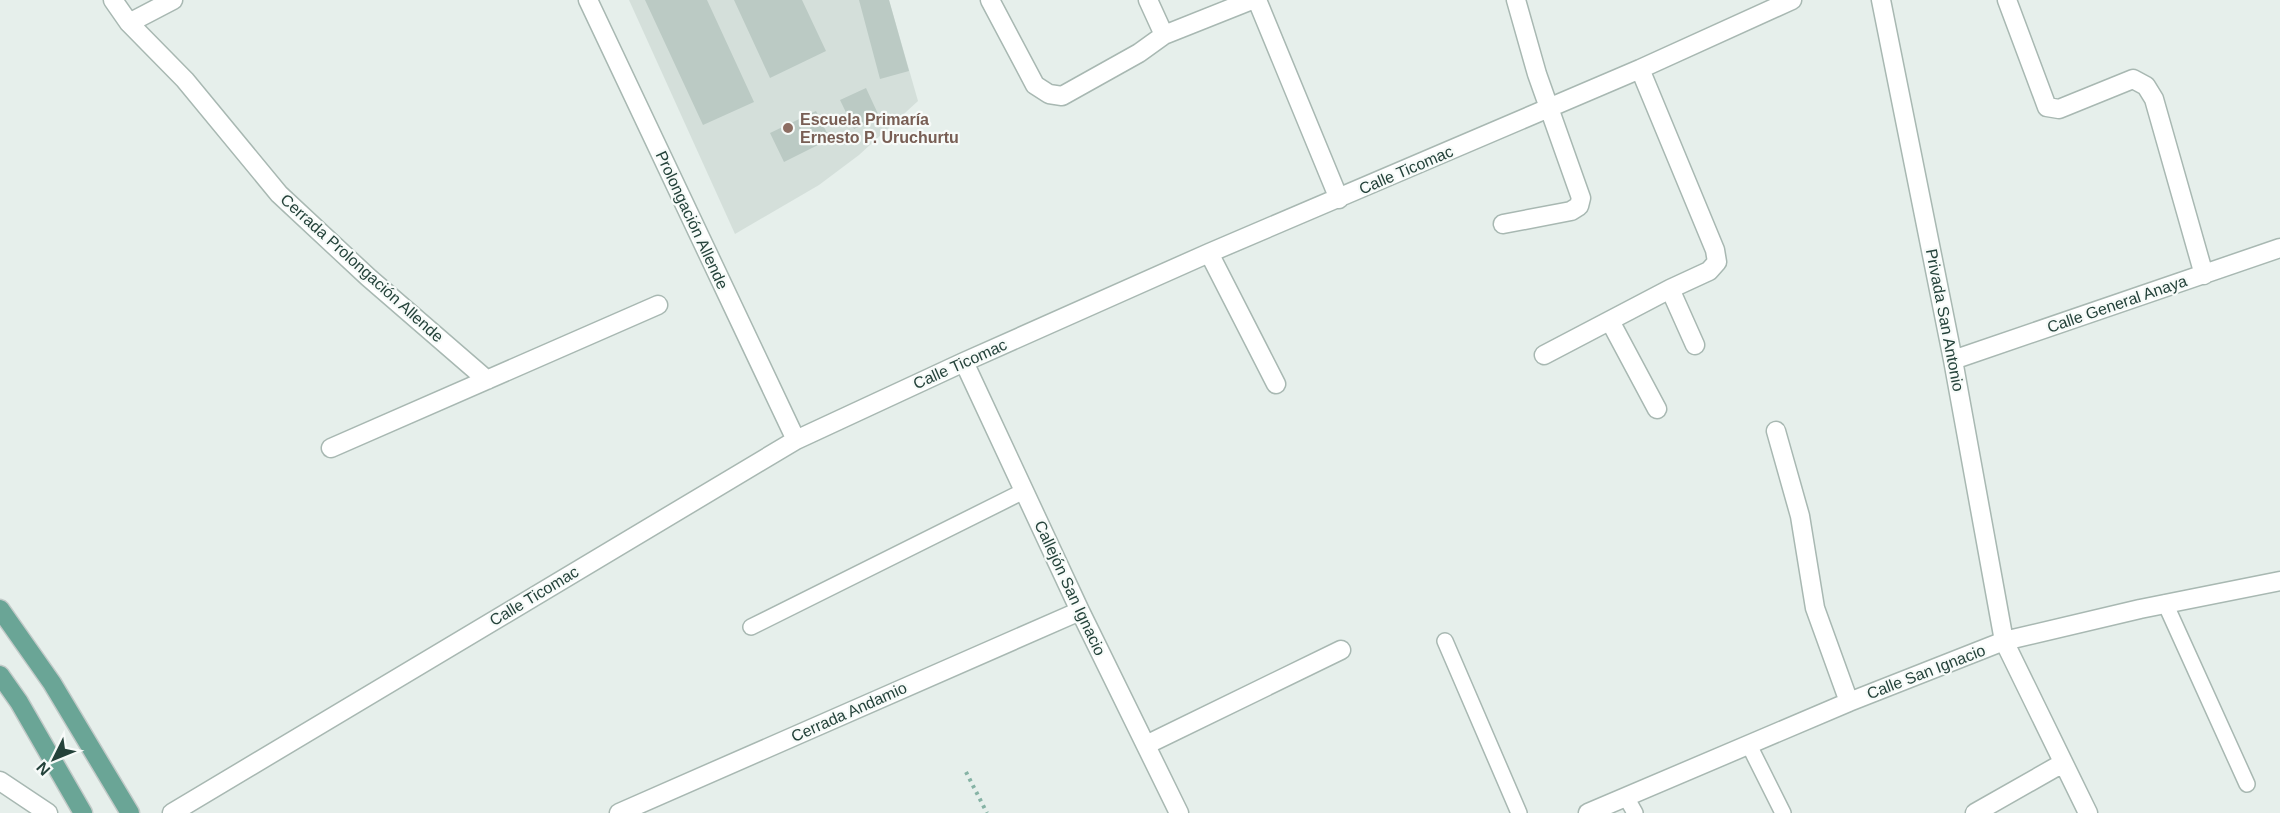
<svg xmlns="http://www.w3.org/2000/svg" width="2280" height="813" viewBox="0 0 2280 813" font-family="Arial,sans-serif">
  <style>
    .built { fill: #d4dfda }
    .building { fill: #bbcac4 }
    .lines { fill: none; stroke-linecap: round; stroke-linejoin: round }
    .lane-casing { stroke: #a8b8b2; stroke-width: 18 }
    .street-casing { stroke: #a8b8b2; stroke-width: 21 }
    .primary-casing { stroke: #c2cac8; stroke-width: 21 }
    .path { stroke: #86b3a5; stroke-width: 4; stroke-dasharray: 3 4.5; stroke-linecap: butt }
    .lane { stroke: #fff; stroke-width: 15 }
    .street { stroke: #fff; stroke-width: 18 }
    .primary { stroke: #6aa596; stroke-width: 18 }
    .education-dot { fill: #8d6e63; stroke: #f7fbf9; stroke-width: 2 }
    .labels { text-anchor: middle; dominant-baseline: central; stroke-width: 4.5; stroke-linejoin: round; paint-order: stroke }
    .education-label { font-size: 16px; font-weight: bold; fill: #785e54; stroke: #f7fbf9; text-anchor: start }
    .street-label { font-size: 16px; fill: #24423a; stroke: #f7fbf9 }
  </style>
  <rect width="100%" height="100%" fill="#e6efeb"/>
  <path class="built" d="M629,0h260l29,101 -59,54 -40,30 -84,49z"/>
  <path class="building" d="M645,0h62l47,102 -51,23z
    M734,0h68l24,51 -56,27z
    M859,0h30l20,71 -29,8z
    M866,88l13,28 -25,13 -14,-29z
    M816,111l14,28 -46,23 -14,-29z"/>
  <g class="lines">
    <defs>
      <path id="lane" d="M2165,603l82,181
        M751,627l273,-136
        M1445,641l74,172
        M1749,745l34,68
        M1626,797l9,16"/>
      <path id="street" d="M113,0l16,23 56,57 94,114 89,83 119,103
        M588,0l208,440
        M990,0l45,85 14,9 13,2 77,-43 25,-18 88,-35
        M1148,0l16,35
        M1257,0l82,199
        M1881,0l72,360 51,281 84,172
        M2007,0l40,107 12,2 74,-30 13,7 8,13 50,176
        M129,23l44,-23
        M1503,224l68,-13 8,-5 2,-8 -44,-124 -21,-74
        M1209,253l67,131
        M1670,289l25,56
        M1610,321l47,88
        M1544,355l126,-66 39,-18 8,-9 -2,-12 -75,-181
        M1953,360l327,-112
        M964,362l116,249 99,202
        M1776,431l24,85 15,92 34,94
        M331,448l327,-143
        M1146,745l195,-95
        M0,781l48,32
        M172,813l624,-373 168,-78 245,-109 431,-184 152,-69
        M619,813l461,-202
        M1588,813l261,-111 155,-61 136,-32 140,-28
        M1975,813l88,-50"/>
      <path id="primary" d="M0,609l52,74 78,130
        M0,675l19,27 64,111"/>
    </defs>
    <use href="#lane" class="lane-casing"/>
    <use href="#street" class="street-casing"/>
    <use href="#primary" class="primary-casing"/>
    <path class="path" d="M966,772l21,41"/>
    <use href="#lane" class="lane"/>
    <use href="#street" class="street"/>
    <use href="#primary" class="primary"/>
  </g>
  <circle class="education-dot" cx="788" cy="128" r="6"/>
  <g class="labels">
    <g class="education-label">
      <text x="800" y="119">Escuela Primaría<tspan x="800" dy="18">Ernesto P. Uruchurtu</tspan></text>
    </g>
    <g class="street-label">
      <text transform="translate(1406 170) rotate(-23)">Calle Ticomac</text>
      <text transform="translate(692 220) rotate(65)">Prolongación Allende</text>
      <text transform="translate(362 268) rotate(42)">Cerrada Prolongación Allende</text>
      <text transform="translate(2117 304) rotate(-19)">Calle General Anaya</text>
      <text transform="translate(1945 320) rotate(79)">Privada San Antonio</text>
      <text transform="translate(960 364) rotate(-24)">Calle Ticomac</text>
      <text transform="translate(1070 588) rotate(65)">Callejón San Ignacio</text>
      <text transform="translate(534 596) rotate(-31)">Calle Ticomac</text>
      <text transform="translate(1926 672) rotate(-21)">Calle San Ignacio</text>
      <text transform="translate(849 712) rotate(-24)">Cerrada Andamio</text>
    </g>
  </g>
  <g transform="translate(54 759) rotate(227)" stroke="#f7fbf9" stroke-width="4.5" paint-order="stroke">
  <path d="M0-4.5L10 22L0 15L-10 22Z" fill="#24423a"/>
  <text y="-9" font-size="16" font-weight="bold" text-anchor="middle" fill="#24423a">N</text>
  </g>
</svg>
